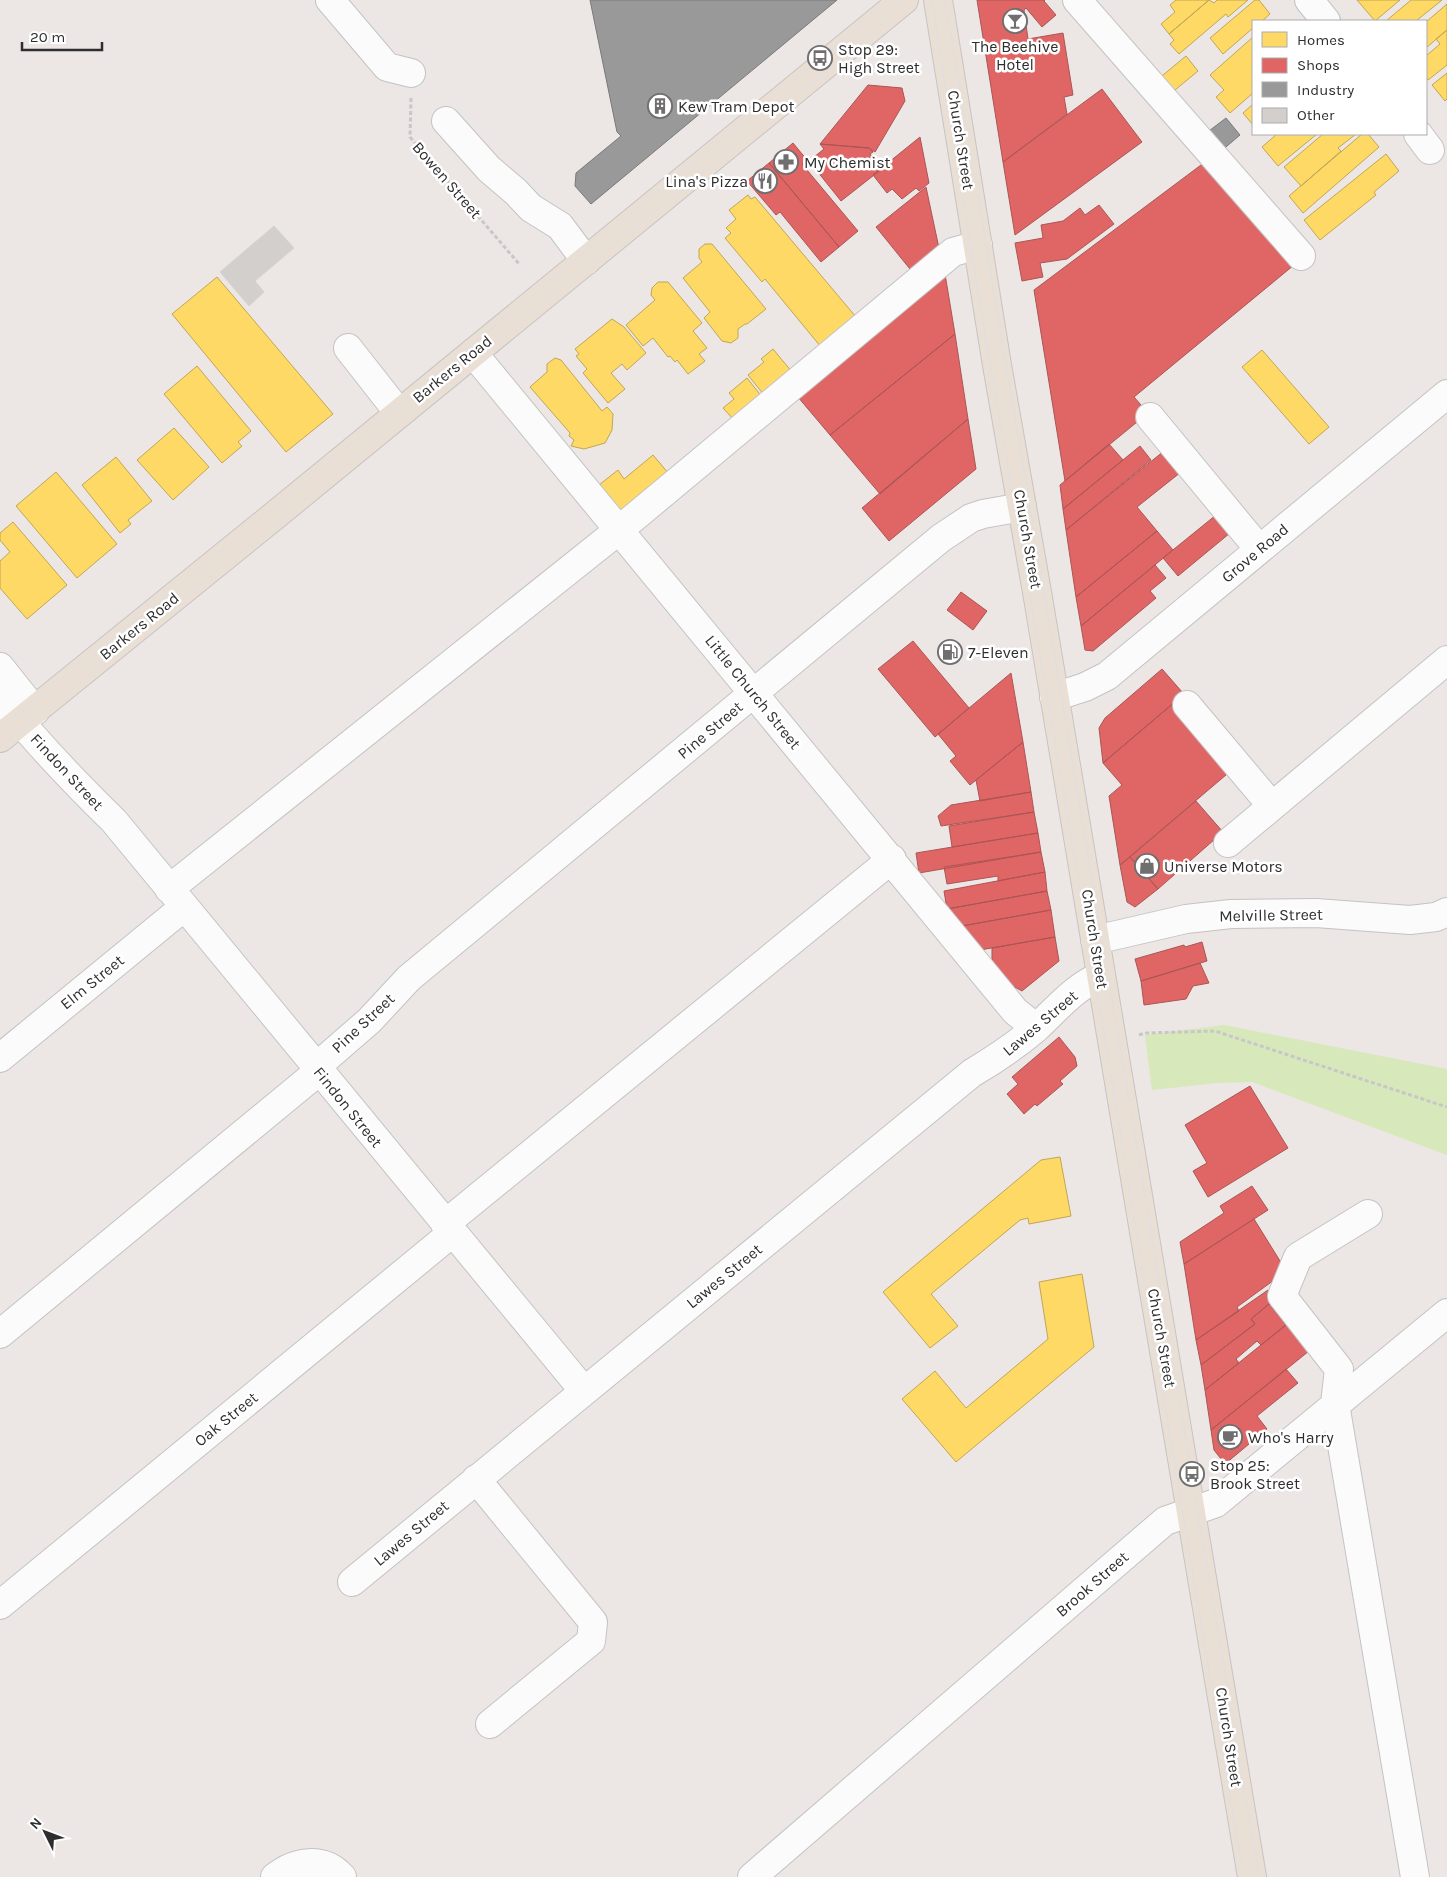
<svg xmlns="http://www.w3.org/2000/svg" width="1447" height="1877" viewBox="0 0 1447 1877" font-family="Karla,sans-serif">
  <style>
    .green { fill: #d7e8bb }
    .homes { fill: #ffd966; stroke: #c0a655 }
    .shops { fill: #e06666; stroke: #ab5555 }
    .industry { fill: #999; stroke: #797979 }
    .building { fill: #d3cfcd; stroke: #d7d2d0 }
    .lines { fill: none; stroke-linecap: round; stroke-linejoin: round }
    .minor-casing { stroke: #c4c3c3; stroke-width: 30 }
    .major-casing { stroke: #c6c4c4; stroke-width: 30 }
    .path { stroke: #c8c7c7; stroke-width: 3; stroke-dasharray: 4 2.5; stroke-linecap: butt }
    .minor { stroke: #fcfbfb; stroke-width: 28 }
    .major { stroke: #e9dfd5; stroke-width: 28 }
    .tram { stroke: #dfdfe1; stroke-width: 1 }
    .labels { text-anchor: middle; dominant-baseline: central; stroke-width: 5; stroke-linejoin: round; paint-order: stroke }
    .poi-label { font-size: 16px; fill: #2e2e2e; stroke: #fff; text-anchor: start }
    .street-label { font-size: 16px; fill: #2e2e2e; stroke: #fff }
  </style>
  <rect width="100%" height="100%" fill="#ece6e4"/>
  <path class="green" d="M1224,1025l223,44v86l-194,-73 -36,1 -65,7 -7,-55z"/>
  <path class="homes" d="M1176,0h33l-40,34 -8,-10 14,-12 -5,-7z
    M1209,0l5,3 3,-3h31l-20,17 -2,-3 -47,40 -9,-10 4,-4 -5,-6z
    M1255,0h4l11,14 -8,7h-9v7l-30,26 -13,-16z
    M1357,0h43l-25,21z
    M1411,0h31l-26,21h-30z
    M1447,4v26l-21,18v-26z
    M1447,30v35l-19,15 -2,-3v-21l14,-12 -4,-5z
    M1253,37v56l-23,20 -14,-16 8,-7 -14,-15z
    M1186,56l12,15 -29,24 -12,-15z
    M1447,73v26l-2,2 -13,-16z
    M1253,104v21l-10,-12z
    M1277,134h40l-39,32 -16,-19z
    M1323,134h33l-18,14 3,3 -40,35 -17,-19z
    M1362,134h6l11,13 -76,66 -14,-17z
    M1386,154l13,17 -25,21 2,3 -56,45 -16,-20z
    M748,195l3,4 4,-2 101,120 -35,30 -56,-68 -3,3 -37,-44 6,-5 -5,-5 10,-9 -7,-9z
    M705,244h7l54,65 -19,15h-2l-7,5v9l-7,5 -9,-2 -18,-23 6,-6 -27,-34 19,-16 -3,-4v-9z
    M217,277l116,137 -47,38 -114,-138z
    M658,282h10l34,41 -9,8 14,17 -8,6 6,7 -17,13 -11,-14 -2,2 -5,-6 -2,1 -15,-19 -10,8 -17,-21 29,-25 -4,-5 1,-7z
    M612,319l12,8 22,26 -19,17 -5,-6 -11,9 14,16 -17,14 -25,-30 4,-4 -11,-13 3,-2 -4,-5z
    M773,349l19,23 -28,23 -16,-20 16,-13 -3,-3z
    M1262,350l67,77 -20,17 -67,-77z
    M555,358l6,2 41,51 5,-4 6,7 -1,16 -7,13 -21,6 -13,-3 3,-6 -5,-4 1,-3 -40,-46 17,-15v-8z
    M197,366l54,65 -13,11 4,4 -20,17 -58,-69z
    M747,378l15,19 -28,23 -11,-12 11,-9 -5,-6z
    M174,428l35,39 -36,33 -36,-40z
    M653,455l16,19 -48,39 -22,-28 19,-15 6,9z
    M116,457l36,44 -24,19 3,4 -11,9 -38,-48z
    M56,472l61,72 -40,34 -61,-72z
    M13,522l54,63 -40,34 -27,-31v-27l10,-9 -10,-12v-7z
    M1060,1157l11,59 -42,8 -1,-6 -8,2 -89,74 27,32 -28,22 -47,-56 158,-132z
    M1082,1274l12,73 -138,115 -54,-63 33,-28 31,37 82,-69 -9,-57z"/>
  <path class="shops" d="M977,0h68l-1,1 12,14 -14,12 -16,-19 -2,2 4,29 35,-6 10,62 -9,2 3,17 -64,48z
    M868,85l34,3 3,13 -30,51 -6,-4 -49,-4z
    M1102,89l40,53 -127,93 -12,-73z
    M920,137l9,46 -10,8 -3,-3 -14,11 -10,-10 -5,4 -14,-18z
    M793,143l14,17 -5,4 56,67 -19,16 -70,-84z
    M820,144l49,4 4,4 -3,2 13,14 -42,33 -32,-40 15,-12z
    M1205,162l89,103 -160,132 14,16 -83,68 -31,-191z
    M769,163l70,84 -18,15 -41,-50 -4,3 -29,-34z
    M926,187l14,66 -26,21 -38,-47z
    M1099,205l15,19 -47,35 -27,4 3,14 -21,4 -7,-38 28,-5 -2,-13 22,-4 17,-13 5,7z
    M944,268l11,66 -125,101 -38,-45z
    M955,334l13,85 -88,75 -50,-59z
    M968,419l8,50 -87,72 -27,-33z
    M1109,444l14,16 -60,49 -3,-24z
    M1140,446l11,14 -85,70 -3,-21z
    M1164,451l17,21 -44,35 20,24 -81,66 -10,-67z
    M1216,515l14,18 -52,43 -15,-18z
    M1157,531l16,19 -92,76 -5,-29z
    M1155,565l11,13 -16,13 6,7 -63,53 -8,-1 -4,-24z
    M961,592l26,19 -14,19 -26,-20z
    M913,641l56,67 -34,29 -57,-68z
    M1162,669l21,24 -7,8 -73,62 -4,-35 6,-10z
    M1011,673l12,69 -53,43 -20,-24 6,-5 -18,-22z
    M1176,701l57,68 -113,96 -11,-69 13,-11 -19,-22z
    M1023,742l8,50 -51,9 -4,-21z
    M1031,792l3,20 -93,14 -3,-10 13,-11z
    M1196,801l27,31 -65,57 -28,-32z
    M1034,812l4,21 -86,14 -3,-21z
    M1038,833l3,19 -122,21 -3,-20z
    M1041,852l4,20 -47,9v-5l-51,8 -3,-17z
    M1130,857l28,32 -23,18 -8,-5 -7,-37z
    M1045,872l2,19 -100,18 -3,-18z
    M1047,891l4,19 -89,16 -15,-17z
    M1051,910l4,27 -75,13 -18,-24z
    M1055,937l4,24 -37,30 -13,-7 -17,-22v-14z
    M1202,942l5,19 -66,20 -6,-22 49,-14 1,2z
    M1200,963l9,20 -16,3 -7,13 -42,6 -3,-24z
    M1059,1037l16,20 2,9 -17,15 3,3 -26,22 -2,-2 -11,10 -17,-20 11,-10 -6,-7z
    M1250,1086l38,62 -80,49 -15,-26 14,-8 -22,-38z
    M1252,1186l16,24 -84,54 -4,-22 44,-29 -4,-7z
    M1254,1219l31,50 -4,6 -44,32 2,4 -43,29 -12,-76z
    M1268,1290l7,9 -24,20 4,5 -54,41 -5,-25z
    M1269,1304l17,21 -25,20 -4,-4 -21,18 3,4 -34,27 -4,-25 54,-41 -4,-5z
    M1292,1320l22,27 -103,83 -6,-40z
    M1286,1369l12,14 -41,33 10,13 -42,35 -11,-14 -3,-20z"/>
  <path class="industry" d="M590,0h247l-246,204 -16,-18 1,-13 45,-37 -4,-4z
    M1226,118l14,17 -20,17 -15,-18z"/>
  <path class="building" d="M274,226l20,22 -39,33 9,11 -15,14 -29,-34z"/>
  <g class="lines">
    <defs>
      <path id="minor" d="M330,0l57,67 24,6
        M1077,0l224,256
        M1309,0l17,21
        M446,121l43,48 27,23 15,16 29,18 26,35
        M1418,134l12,16
        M348,348l51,65
        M473,353l542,658 21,17
        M1150,417l109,132
        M0,667l35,44
        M0,697c35,44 74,85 114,124l470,570
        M1054,697l31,-10 22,-11 340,-282
        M1187,705l85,101
        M1228,843l219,-183
        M169,889l450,-359 328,-273 6,-5 25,-7
        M1095,940l91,-21 45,-5 85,-1 94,7 26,-3 11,-5
        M0,1058l184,-151
        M316,1067l53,-46 40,-43 532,-440 30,-20 12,-4 39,-7
        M1368,1214l-70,43 -16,39 57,73 -4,35 80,473
        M445,1224l447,-365
        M0,1334l319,-263
        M476,1479l117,143 -2,19 -101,83
        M352,1582l620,-509c22,-13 43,-27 63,-44 21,-19 39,-42 66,-53
        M0,1605l452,-372
        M275,1877c20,-16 48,-21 67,0
        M752,1877l413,-356 51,-18 231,-190"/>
      <path id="major" d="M938,0l59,365 40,227 215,1285
        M0,738l279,-226 625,-512"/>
    </defs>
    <use href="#minor" class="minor-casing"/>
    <use href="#major" class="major-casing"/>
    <path class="path" d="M411,98l-1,39 110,128
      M1139,1035l6,-2 70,-2 232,76"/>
    <use href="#minor" class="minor"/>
    <use href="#major" class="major"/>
    <path class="tram" d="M932,0c35,236 77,472 117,707 67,390 128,780 195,1170
      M945,0l314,1877
      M0,729l148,-118 712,-585 22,-26
      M0,747l250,-202 244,-203 366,-298 29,-27 12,-17"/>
  </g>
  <defs>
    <symbol id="bar-ring" viewBox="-11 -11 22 22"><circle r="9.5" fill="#fff" stroke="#706e6e" stroke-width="1.5"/><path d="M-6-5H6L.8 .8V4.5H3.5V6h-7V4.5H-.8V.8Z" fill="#706e6e"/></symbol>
    <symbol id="bus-ring" viewBox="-11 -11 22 22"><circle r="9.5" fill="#fff" stroke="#706e6e" stroke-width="1.5"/><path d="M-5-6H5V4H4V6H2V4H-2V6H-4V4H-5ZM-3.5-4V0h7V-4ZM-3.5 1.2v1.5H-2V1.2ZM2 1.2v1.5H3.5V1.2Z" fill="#706e6e"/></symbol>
    <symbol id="building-ring" viewBox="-11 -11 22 22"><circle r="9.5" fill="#fff" stroke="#706e6e" stroke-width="1.5"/><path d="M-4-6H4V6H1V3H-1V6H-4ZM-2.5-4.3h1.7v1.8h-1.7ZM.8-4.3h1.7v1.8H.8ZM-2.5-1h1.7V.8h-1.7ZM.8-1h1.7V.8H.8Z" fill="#706e6e"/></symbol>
    <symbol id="pharmacy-ring" viewBox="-11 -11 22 22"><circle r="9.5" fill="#fff" stroke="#706e6e" stroke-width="1.5"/><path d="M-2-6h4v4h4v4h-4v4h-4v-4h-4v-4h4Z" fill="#706e6e"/></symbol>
    <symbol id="restaurant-ring" viewBox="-11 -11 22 22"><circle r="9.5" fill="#fff" stroke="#706e6e" stroke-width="1.5"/><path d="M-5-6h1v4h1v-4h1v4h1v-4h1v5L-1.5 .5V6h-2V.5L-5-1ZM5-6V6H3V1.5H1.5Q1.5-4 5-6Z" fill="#706e6e"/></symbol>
    <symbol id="fuel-ring" viewBox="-11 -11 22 22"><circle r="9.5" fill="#fff" stroke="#706e6e" stroke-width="1.5"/><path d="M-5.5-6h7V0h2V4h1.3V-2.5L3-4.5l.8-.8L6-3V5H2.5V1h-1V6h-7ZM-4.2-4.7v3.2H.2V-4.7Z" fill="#706e6e"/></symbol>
    <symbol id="shop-ring" viewBox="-11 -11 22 22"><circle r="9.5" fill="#fff" stroke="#706e6e" stroke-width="1.5"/><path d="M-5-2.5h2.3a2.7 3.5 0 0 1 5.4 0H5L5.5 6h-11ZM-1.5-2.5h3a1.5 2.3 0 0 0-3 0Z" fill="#706e6e"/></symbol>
    <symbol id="cafe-ring" viewBox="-11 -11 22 22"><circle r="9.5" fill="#fff" stroke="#706e6e" stroke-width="1.5"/><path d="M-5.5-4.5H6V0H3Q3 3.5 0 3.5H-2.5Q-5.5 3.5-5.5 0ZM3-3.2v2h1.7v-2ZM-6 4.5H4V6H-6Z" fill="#706e6e"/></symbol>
  </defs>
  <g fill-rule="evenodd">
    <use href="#bar-ring" x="1001" y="7" width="28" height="28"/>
    <use href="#bus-ring" x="806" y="44" width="28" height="28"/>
    <use href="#building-ring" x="646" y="92" width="28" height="28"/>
    <use href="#pharmacy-ring" x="772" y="148" width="28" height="28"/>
    <use href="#restaurant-ring" x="751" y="167" width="28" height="28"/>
    <use href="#fuel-ring" x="936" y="638" width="28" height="28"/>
    <use href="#shop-ring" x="1133" y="852" width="28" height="28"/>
    <use href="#cafe-ring" x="1216" y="1423" width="28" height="28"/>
    <use href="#bus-ring" x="1178" y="1460" width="28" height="28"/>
  </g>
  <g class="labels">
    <g class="poi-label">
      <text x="1015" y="46" text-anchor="middle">The Beehive<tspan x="1015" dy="18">Hotel</tspan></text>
      <text x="838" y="49">Stop 29:<tspan x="838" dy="18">High Street</tspan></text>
      <text x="678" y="106">Kew Tram Depot</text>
      <text x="804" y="162">My Chemist</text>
      <text x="748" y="181" text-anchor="end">Lina's Pizza</text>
      <text x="968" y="652">7-Eleven</text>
      <text x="1164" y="866">Universe Motors</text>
      <text x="1248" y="1437">Who's Harry</text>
      <text x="1210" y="1465">Stop 25:<tspan x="1210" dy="18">Brook Street</tspan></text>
    </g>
    <g class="street-label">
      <text transform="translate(961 140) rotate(81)">Church Street</text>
      <text transform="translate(447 180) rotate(49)">Bowen Street</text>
      <text transform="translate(452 369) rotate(-39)">Barkers Road</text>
      <text transform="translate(1028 539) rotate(80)">Church Street</text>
      <text transform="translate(1255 553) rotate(-40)">Grove Road</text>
      <text transform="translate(139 626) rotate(-39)">Barkers Road</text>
      <text transform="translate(753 692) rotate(51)">Little Church Street</text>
      <text transform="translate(710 730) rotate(-40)">Pine Street</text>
      <text transform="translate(67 772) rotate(47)">Findon Street</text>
      <text transform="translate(1271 915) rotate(-1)">Melville Street</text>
      <text transform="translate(1095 939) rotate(81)">Church Street</text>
      <text transform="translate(92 982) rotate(-39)">Elm Street</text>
      <text transform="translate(363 1023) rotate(-43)">Pine Street</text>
      <text transform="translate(1040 1023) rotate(-40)">Lawes Street</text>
      <text transform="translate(348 1107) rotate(51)">Findon Street</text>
      <text transform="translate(724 1276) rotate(-39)">Lawes Street</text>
      <text transform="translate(1162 1338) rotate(80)">Church Street</text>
      <text transform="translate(226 1419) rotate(-39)">Oak Street</text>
      <text transform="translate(411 1533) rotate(-40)">Lawes Street</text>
      <text transform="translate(1092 1584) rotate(-41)">Brook Street</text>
      <text transform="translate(1229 1737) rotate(81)">Church Street</text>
    </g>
  </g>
  <rect x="1252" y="20" width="175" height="115" fill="#ffffff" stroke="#ababab"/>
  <rect x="1262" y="32" width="25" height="15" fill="#ffd966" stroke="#ababab"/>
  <text x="1297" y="45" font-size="15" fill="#2e2e2e">Homes</text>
  <rect x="1262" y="58" width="25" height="15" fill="#e06666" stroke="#ababab"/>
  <text x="1297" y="70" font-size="15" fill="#2e2e2e">Shops</text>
  <rect x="1262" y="82" width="25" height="15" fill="#999999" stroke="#ababab"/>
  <text x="1297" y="95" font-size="15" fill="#2e2e2e">Industry</text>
  <rect x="1262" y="108" width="25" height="15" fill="#d3cfcd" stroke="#ababab"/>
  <text x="1297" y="120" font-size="15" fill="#2e2e2e">Other</text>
  <g transform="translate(45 1832) rotate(312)" stroke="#ffffff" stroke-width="4" paint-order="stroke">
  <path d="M0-4L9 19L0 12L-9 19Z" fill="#2e2e2e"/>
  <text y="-8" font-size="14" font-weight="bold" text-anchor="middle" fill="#2e2e2e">N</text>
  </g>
  <path d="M22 42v8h80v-8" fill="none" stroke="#2e2e2e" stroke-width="2.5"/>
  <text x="30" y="42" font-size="15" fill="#2e2e2e" stroke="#ffffff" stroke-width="4" paint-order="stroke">20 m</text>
</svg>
